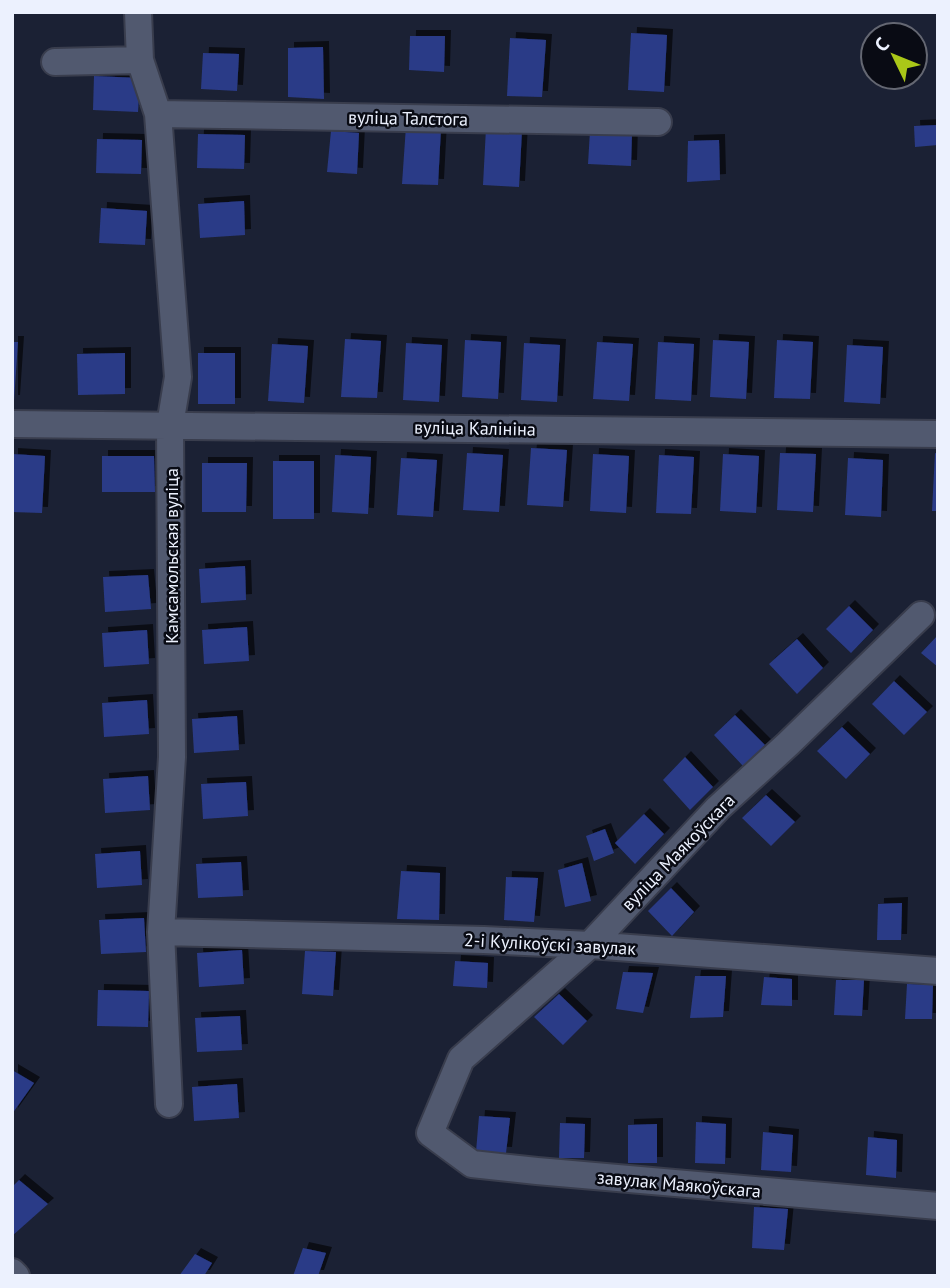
<svg xmlns="http://www.w3.org/2000/svg" width="950" height="1288" viewBox="0 0 950 1288" font-family="'PT Sans',sans-serif">
  <style>
    .building { fill: #2a3b87; filter: url(#shadow) }
    .lines { fill: none; stroke-linecap: round; stroke-linejoin: round }
    .minor-casing { stroke: #393d4d; stroke-width: 30 }
    .minor { stroke: #51596f; stroke-width: 26 }
    .labels { text-anchor: middle; dominant-baseline: central; stroke-width: 5; stroke-linejoin: round; paint-order: stroke }
    .street-label { font-size: 18px; fill: #ecf1fe; stroke: #090b14 }
  </style>
  <defs>
    <filter id="shadow"><feDropShadow dx="6" dy="-6" stdDeviation="0" flood-color="#0009"/></filter>
  </defs>
  <rect width="100%" height="100%" fill="#1b2134"/>
  <path class="building" d="M631,33l36,2 -3,57 -36,-2z
    M410,36h35l-1,36 -35,-2z
    M510,38l36,2 -4,57 -35,-1z
    M323,47l1,52 -36,-2v-49z
    M203,53l36,1 -2,37 -36,-2z
    M94,76l46,2 -2,34 -45,-2z
    M938,125v20l-23,2 -1,-21z
    M406,126l35,2 -3,57 -36,-1z
    M486,128l36,2 -3,57 -36,-2z
    M331,131l28,2 -2,41 -30,-2z
    M590,131l42,2 -1,33 -43,-2z
    M198,134l47,1 -1,34 -47,-1z
    M97,139l45,1 -1,34 -45,-1z
    M719,140l1,40 -33,2 1,-41z
    M244,201l1,34 -45,3 -2,-34z
    M101,208l46,3 -2,34 -46,-2z
    M345,339l36,2 -4,57 -36,-1z
    M465,340l36,2 -3,57 -36,-2z
    M713,340l36,2 -3,57 -36,-2z
    M777,340l36,2 -3,57 -36,-1z
    M12,342h6l-4,59h-2z
    M597,342l36,2 -4,57 -36,-2z
    M658,342l36,2 -3,57 -36,-2z
    M406,343l36,2 -3,57 -36,-2z
    M524,343l36,2 -3,57 -36,-2z
    M272,344l36,2 -4,57 -36,-2z
    M847,345l36,2 -3,57 -36,-2z
    M125,353v41l-47,1 -1,-41z
    M198,353h37v51h-37z
    M531,448l36,2 -4,57 -36,-2z
    M467,453l36,2 -4,57 -36,-2z
    M780,453l36,1 -3,58 -36,-2z
    M935,453l3,1v57h-6z
    M12,454l33,2 -3,57 -30,-1z
    M593,454l36,2 -3,57 -36,-2z
    M723,454l36,2 -3,57 -36,-2z
    M335,455l36,2 -3,57 -36,-2z
    M659,455l35,2 -3,57 -35,-1z
    M102,456h52l1,36h-53z
    M401,458l36,2 -4,57 -36,-2z
    M848,458l35,2 -2,57 -36,-2z
    M273,461h41v58h-41z
    M202,463h45l-1,49h-44z
    M245,566l1,34 -45,3 -2,-34z
    M148,575l3,34 -46,3 -2,-35z
    M849,606l24,24 -22,23 -25,-24z
    M247,627l2,34 -45,3 -2,-34z
    M147,630l2,34 -45,3 -2,-34z
    M938,635v32l-17,-14z
    M797,639l26,29 -26,26 -28,-30z
    M894,681l33,31 -23,23 -32,-31z
    M147,700l2,34 -45,3 -2,-34z
    M735,715l30,30 -22,21 -29,-31z
    M237,716l2,34 -45,3 -2,-34z
    M842,727l28,27 -24,25 -29,-28z
    M685,757l28,30 -23,23 -27,-30z
    M148,776l2,34 -45,3 -2,-34z
    M246,782l2,34 -45,3 -2,-35z
    M766,795l29,27 -24,24 -29,-28z
    M644,814l20,20 -29,30 -20,-21z
    M605,829l9,24 -20,8 -8,-25z
    M140,851l2,34 -45,3 -2,-34z
    M241,862l2,34 -45,2 -2,-34z
    M582,863l9,38 -26,6 -7,-37z
    M401,871l39,2 -1,47 -42,-1z
    M506,877l32,1 -4,44 -30,-2z
    M671,888l23,24 -22,24 -24,-25z
    M902,903l-1,37h-24l1,-36z
    M144,918l2,34 -45,2 -2,-34z
    M242,950l2,34 -45,3 -2,-34z
    M305,951l31,1 -3,44 -31,-2z
    M455,961l33,2 -1,25 -34,-2z
    M623,972l30,1 -10,40 -27,-4z
    M695,976h31l-3,41 -33,1z
    M764,977l28,2v27l-31,-1z
    M836,980h28l-2,36 -28,-1z
    M907,984l26,1 -1,34h-27z
    M98,990l51,1 -1,36 -51,-1z
    M559,994l28,27 -24,24 -29,-28z
    M240,1016l2,34 -45,2 -2,-34z
    M12,1070l22,13 -22,31z
    M237,1084l2,34 -45,3 -2,-34z
    M479,1116l31,2 -4,35 -30,-1z
    M696,1122l30,2 -1,40 -30,-1z
    M560,1123l25,1 -1,34h-25z
    M657,1124v39h-29v-38z
    M763,1132l30,3 -2,37 -30,-2z
    M868,1137l29,3 -1,38 -30,-3z
    M19,1180l29,24 -36,32v-49z
    M754,1207l34,2 -4,41 -32,-2z
    M303,1248l23,5 -8,23h-25z
    M195,1254l17,9 -8,13h-25z"/>
  <g class="lines">
    <defs>
      <path id="minor" d="M138,12l2,48 18,54 20,263 -8,48 2,332 -11,175 8,172
        M55,62l85,-2
        M158,114l500,8
        M12,424l926,10
        M921,615l-133,129 -70,64 -128,137 -129,114 -31,74 42,31 65,7 401,35
        M161,932l323,8 106,5 348,26
        M12,1272l4,4"/>
    </defs>
    <use href="#minor" class="minor-casing"/>
    <use href="#minor" class="minor"/>
  </g>
  <g class="labels">
    <g class="street-label">
      <text transform="translate(408 118) rotate(1)">вуліца Талстога</text>
      <text transform="translate(475 428) rotate(1)">вуліца Калініна</text>
      <text transform="translate(171 556) rotate(-90)">Камсамольская вуліца</text>
      <text transform="translate(678 852) rotate(-46)">вуліца Маякоўскага</text>
      <text transform="translate(550 944) rotate(3)">2-і Кулікоўскі завулак</text>
      <text transform="translate(679 1184) rotate(5)">завулак Маякоўскага</text>
    </g>
  </g>
  <rect width="950" height="1288" fill="none" stroke="#ecf1fe" stroke-width="28"/>
  <g transform="translate(894 56) rotate(313)"><circle r="33" fill="#090b14" stroke="#646772" stroke-width="2"/>
  <path d="M0-5L12 26L0 18L-12 26Z" fill="#aac718"/>
  <text y="-10" font-size="19" font-weight="bold" text-anchor="middle" fill="#ecf1fe">С</text>
  </g>
</svg>
